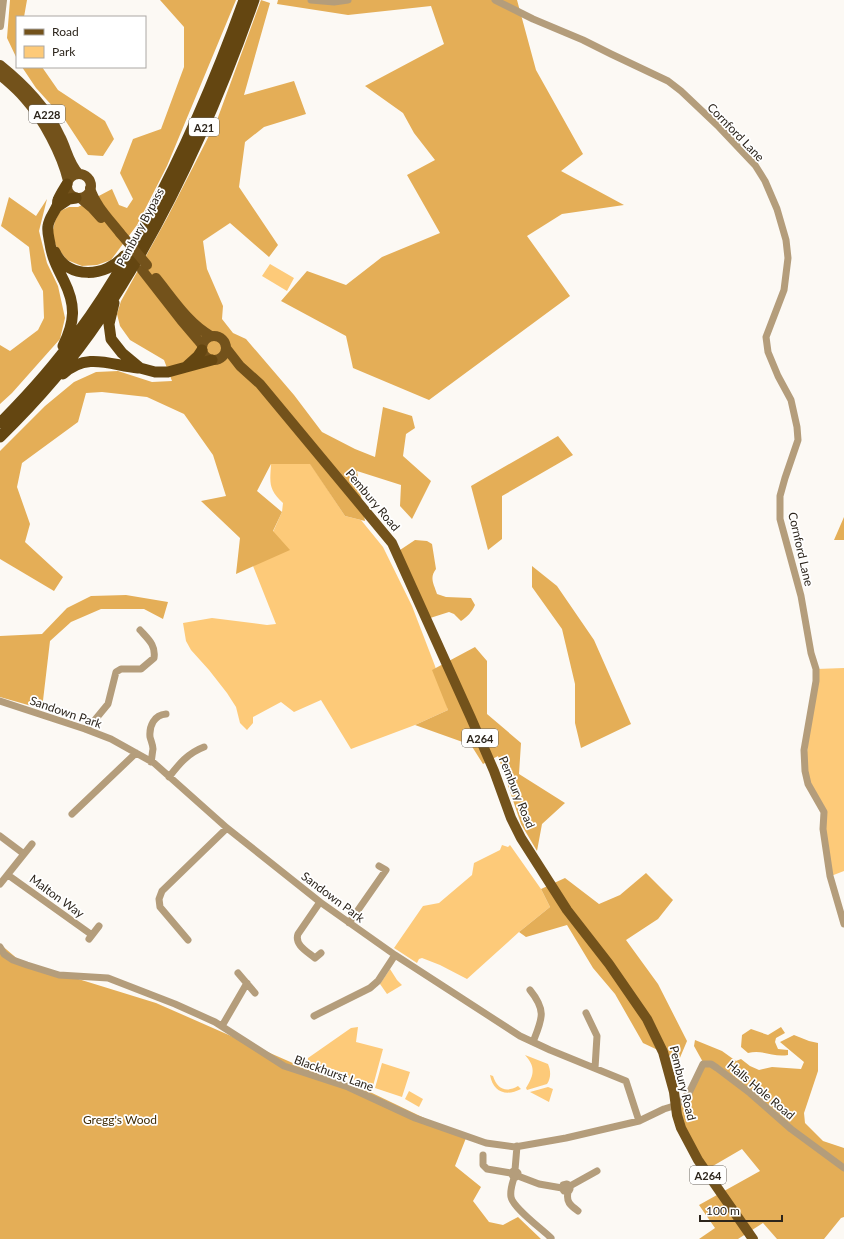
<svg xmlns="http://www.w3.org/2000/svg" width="844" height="1239" viewBox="0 0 844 1239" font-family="Lato,sans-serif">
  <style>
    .green { fill: #fdca79 }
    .forest { fill: #e4ae57 }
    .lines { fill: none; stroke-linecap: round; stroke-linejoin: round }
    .minor { stroke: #b49d7b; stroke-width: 7 }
    .tertiary { stroke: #b49d7b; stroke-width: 8 }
    .primary { stroke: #73521b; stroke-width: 10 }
    .trunk { stroke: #644611; stroke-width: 11 }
    .primary-bridge { stroke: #73521b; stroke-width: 10 }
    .labels { text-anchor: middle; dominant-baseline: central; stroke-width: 3.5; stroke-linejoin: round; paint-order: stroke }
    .shield { fill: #fff; stroke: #6b6660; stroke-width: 1 }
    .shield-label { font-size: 11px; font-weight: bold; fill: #2c251c }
    .street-label { font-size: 12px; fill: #2c251c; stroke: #fff }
    .park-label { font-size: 12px; fill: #412c05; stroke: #fff }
  </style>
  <rect width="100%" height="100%" fill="#fcf9f4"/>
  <path class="green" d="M270,264l24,14 -7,13 -25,-15z
    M310,463l35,53 16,4 22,27 29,59 23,60 13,44 -33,15 -64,24 -30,-49 -27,12 -13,-10 -28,15v6l-6,7 -7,-7 -4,-16 -9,-14 -18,-23 -18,-20 -5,-9 -3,-18 29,-5 55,7 9,-1 -23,-58 9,-10 20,-44 1,-9c-15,-14 -13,-20 -12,-39z
    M844,668v203l-13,5 -7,-64 -19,-41 11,-102z
    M502,845l6,2 2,-2 31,44 9,18 -31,25 -52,47 -27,-14 -18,-7 -3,1 -2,4 -23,-15 29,-42 16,-3 33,-28 2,-12 26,-13z
    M390,969l7,11 5,5 -15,9 -7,-10z
    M358,1027l-2,15 27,7 -10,37 -28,-9 2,-5h-6l-33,-10v-4l43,-30z
    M525,1055l23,9c3,7 3,14 -1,20l-20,6 -1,-2c8,-13 10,-21 -1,-33z
    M382,1063l28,9 -8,25 -27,-9z
    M490,1075l3,1c4,13 13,17 25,10l3,3c-15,8 -28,3 -31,-14z
    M548,1087l5,2 -4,13 -19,-10z
    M409,1091l14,8 -4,8 -14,-8z"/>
  <path class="forest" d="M10,0h17l-3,17h-7v42l-10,-21z
    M160,0h76l-69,166 -30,59 -26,35 -14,5 -15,1 -15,-6 -11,-14 -4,-12 3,-13 5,-10 9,-4h9l34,-18 7,16 8,3 6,-9 -13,-26 13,-34 28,-10 23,-62v-40z
    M261,0l9,3 -26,92 50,-14 12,33 -42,13 -19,15 -6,45 39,58 -9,12 -39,-34 -27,18 4,28 16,37 -1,13 11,14 13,6 48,56 28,37 33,17 20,8 8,-50 29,9 3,12 -9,6 -3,22 28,25 -19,38 -12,-13 1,-21 -44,-14 8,50 -20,-5 -35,-52h-39l-14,27 25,21 -9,19 17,19 -54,24 4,-36 -39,-37 25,-5 -13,-41 -29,-41 -37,-17 -45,-5 -16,1 -8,29 -56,41 -5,24 13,37 -5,18 38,35 -9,14 -54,-32v-108l45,-45 29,-24 22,-10 22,-1 34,11 20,-1 -8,-21 -34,-20 -10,-14 -3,-12 4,-13 46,-83 50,-98z
    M278,0h239l19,70 47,84 -22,17 63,34 -62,9 -35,22 43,60 -141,104 -76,-32 -7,-32 -65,-35 26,-30 39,14 36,-28 58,-24 -33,-58 28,-15 -21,-27 -11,-20 -38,-27 79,-42 -13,-38 -83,9 -71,-11z
    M22,67h20l16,23 47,31 9,18 -11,17 -15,-1 -23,-35 -29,-32z
    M9,197l27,19 11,-17 -8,32 8,32 11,23 7,32 -5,21 -48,54 -12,11v-59l10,6 28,-21 6,-12 -1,-27 -11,-20 -3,-24 -28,-21z
    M558,436l15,19 -71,41v43l-14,11 -17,-64z
    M844,517v23h-10z
    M415,540l12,1 5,3 4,25c-7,9 -2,15 1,25l9,3 25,1 4,7c-3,7 -8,12 -14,16l-7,-7 -5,-2 -22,7 -30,-67z
    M532,566l25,20 37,54 37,84 -50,24 -6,-25v-39l-13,-55 -30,-42z
    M126,595l42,7 -5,17 -19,-10h-43l-30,13 -21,19 -8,68 -42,-12v-61l42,-2 25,-26 24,-12z
    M475,647l12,14v53l34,29 -2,31 46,29 -23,21 -5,27 -16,-27 -23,-68 -15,8 -12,-19 -56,-20 33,-15 -16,-40z
    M646,873l27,27 -15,19 -32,21 32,44 29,57 -8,19 -36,-17 -28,-49 -22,-26 -26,-43 -41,12 -7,-5 31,-25 -9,-18 24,-11 34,26 21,-9z
    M0,944l20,17 136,42 139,61 46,16 29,12 96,46 -11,28 26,21 -8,14 16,21 14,3 15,-8 23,22h-541z
    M781,1027l4,6 -9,5 -1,4 3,7 10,1v5c-14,3 -25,-6 -40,-2l-7,-6 1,-12 9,-6 17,6z
    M794,1035l15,6 9,2v28l-14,42 1,10 18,18 21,7v69l-3,1 -17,21h-47l-14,-16 -25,16h-39l16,-11 -16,-23 61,-34 -18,-22 -36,21 -18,-31 -10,-29 26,-46 -10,-18 1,-6 27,11 14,10 5,-2 9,7 9,4 13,-3 29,2 3,-7 -24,-20z"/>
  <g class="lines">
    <path class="minor" d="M311,0l23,2 14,-2
      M495,0l38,19 50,21 28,14 57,27 13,10 38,36 36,38 10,16 12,28 9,31 2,18 -4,32 -18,47 2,15 10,24 13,24 6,27 1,13 -13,38 -5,18v23l21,77 10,57 5,16v12l-12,69 1,21 3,13 16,28 -1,17 7,47 14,48
      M0,701l85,28 26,10 43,24 73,65 93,74 75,53 125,81 30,14 76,31 13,40
      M85,729l9,-8 14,-17 8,-32 5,-3h20l13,-11c2,-13 -6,-19 -14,-28
      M151,762c1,-4 1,-8 2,-13 0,-4 -2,-8 -3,-12 -1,-11 4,-22 16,-23
      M169,777c10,-13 19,-24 35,-30
      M72,814l64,-61
      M0,836l24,18
      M8,875l84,60
      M0,884l32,-40
      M320,902l-22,32c-4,11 10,18 17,24l6,-5
      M349,923l37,-53 -7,-4
      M89,939l10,-13
      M188,940l-28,-33 -1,-8 3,-8 65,-63
      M0,947l4,7 9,6 14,5 32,10 49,3 67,26 40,18 69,44 64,21 67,31 71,25 29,4 51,-9 73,-17 25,-12 13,-4 12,-12 14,-29h8l6,4 33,25 41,36 53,39
      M238,973l17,20
      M530,990c17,21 12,29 3,52
      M586,1013l11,23 -2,32
      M314,1016l56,-28 8,-7 17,-26
      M222,1026l25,-43
      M483,1155v10l4,4 24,4
      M515,1170l2,-24
      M518,1176l21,8 23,4 2,3h5l1,-2v-3l-3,-2 -4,1 -1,3
      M514,1178l2,-1 2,-2v-2l-3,-3 -3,2 -1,1 3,5c-2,6 -4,13 -3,19 2,11 31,32 40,41
      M570,1186l27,-15
      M568,1192c-2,10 2,13 10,19"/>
    <path class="tertiary" d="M0,26l3,-26"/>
    <path class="primary" d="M0,65c26,21 47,43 61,73 6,12 8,26 18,36
      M0,75c9,8 18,15 25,24 18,20 37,56 43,82
      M67 186a12 12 0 1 1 24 0a12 12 0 1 1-24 0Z
      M90,188c5,17 19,31 30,45
      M80,198l12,10 9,10
      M142,270l39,50 17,20 4,5
      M156,278c17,21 32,45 55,58
      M202 348a12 12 0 1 1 24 0a12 12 0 1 1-24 0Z
      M226,348l14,18 20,18 132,159 79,175 23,53 17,47 10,20 46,72 42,54 38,55 16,33 11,40 3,23 4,13 17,32 55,79"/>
    <path class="trunk" d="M57,207l12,-8 7,-1
      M55,252c13,28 51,25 69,4
      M114,303l-5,21 2,15 11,14 18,15 15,4h13l44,-12
      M63,346c12,-24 13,-41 1,-65 -6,-12 -12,-23 -14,-37 -1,-6 -3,-12 -2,-18 1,-8 6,-13 9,-20 1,-1 0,-4 1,-6 2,-5 6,-11 9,-16
      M187,366l11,-10 4,-6
      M63,374c24,-22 47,-9 75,-6
      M0,423c28,-28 54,-57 77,-89 27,-36 50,-75 71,-116 38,-70 69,-143 96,-218
      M0,437c37,-36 71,-75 100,-118 66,-98 115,-208 154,-319"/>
    <path class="primary-bridge" d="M120,233l27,32"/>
  </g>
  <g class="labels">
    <g class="shield">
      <rect x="29" y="105" width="36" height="18" rx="3"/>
      <rect x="189" y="118" width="30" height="18" rx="3"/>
      <rect x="462" y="729" width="36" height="18" rx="3"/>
      <rect x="690" y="1166" width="36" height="18" rx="3"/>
    </g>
    <g class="shield-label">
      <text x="47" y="114">A228</text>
      <text x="204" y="127">A21</text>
      <text x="480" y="738">A264</text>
      <text x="708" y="1175">A264</text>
    </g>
    <g class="street-label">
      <text transform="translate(736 132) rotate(46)">Cornford Lane</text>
      <text transform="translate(140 227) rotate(-62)">Pembury Bypass</text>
      <text transform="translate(373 500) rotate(50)">Pembury Road</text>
      <text transform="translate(801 549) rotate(77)">Cornford Lane</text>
      <text transform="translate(66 712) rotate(19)">Sandown Park</text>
      <text transform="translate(517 792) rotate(68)">Pembury Road</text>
      <text transform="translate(57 896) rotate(36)">Malton Way</text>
      <text transform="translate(333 897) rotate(37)">Sandown Park</text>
      <text transform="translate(334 1073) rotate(20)">Blackhurst Lane</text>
      <text transform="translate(683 1083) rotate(76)">Pembury Road</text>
      <text transform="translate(761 1090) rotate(40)">Halls Hole Road</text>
    </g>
    <g class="park-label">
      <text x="120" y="1119">Gregg's Wood</text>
    </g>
  </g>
  <rect x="16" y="16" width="130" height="52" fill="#ffffff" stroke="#aba8a4"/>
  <rect x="24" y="29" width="20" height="6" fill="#73521b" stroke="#aba8a4"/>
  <text x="52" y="36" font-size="12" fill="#2c251c">Road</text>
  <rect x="24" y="46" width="20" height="12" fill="#fdca79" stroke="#aba8a4"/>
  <text x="52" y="56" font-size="12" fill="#2c251c">Park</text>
  <path d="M700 1215v6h82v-6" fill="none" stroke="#2c251c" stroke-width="2"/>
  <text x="706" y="1215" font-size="12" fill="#2c251c" stroke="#ffffff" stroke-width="3" paint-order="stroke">100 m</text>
</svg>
